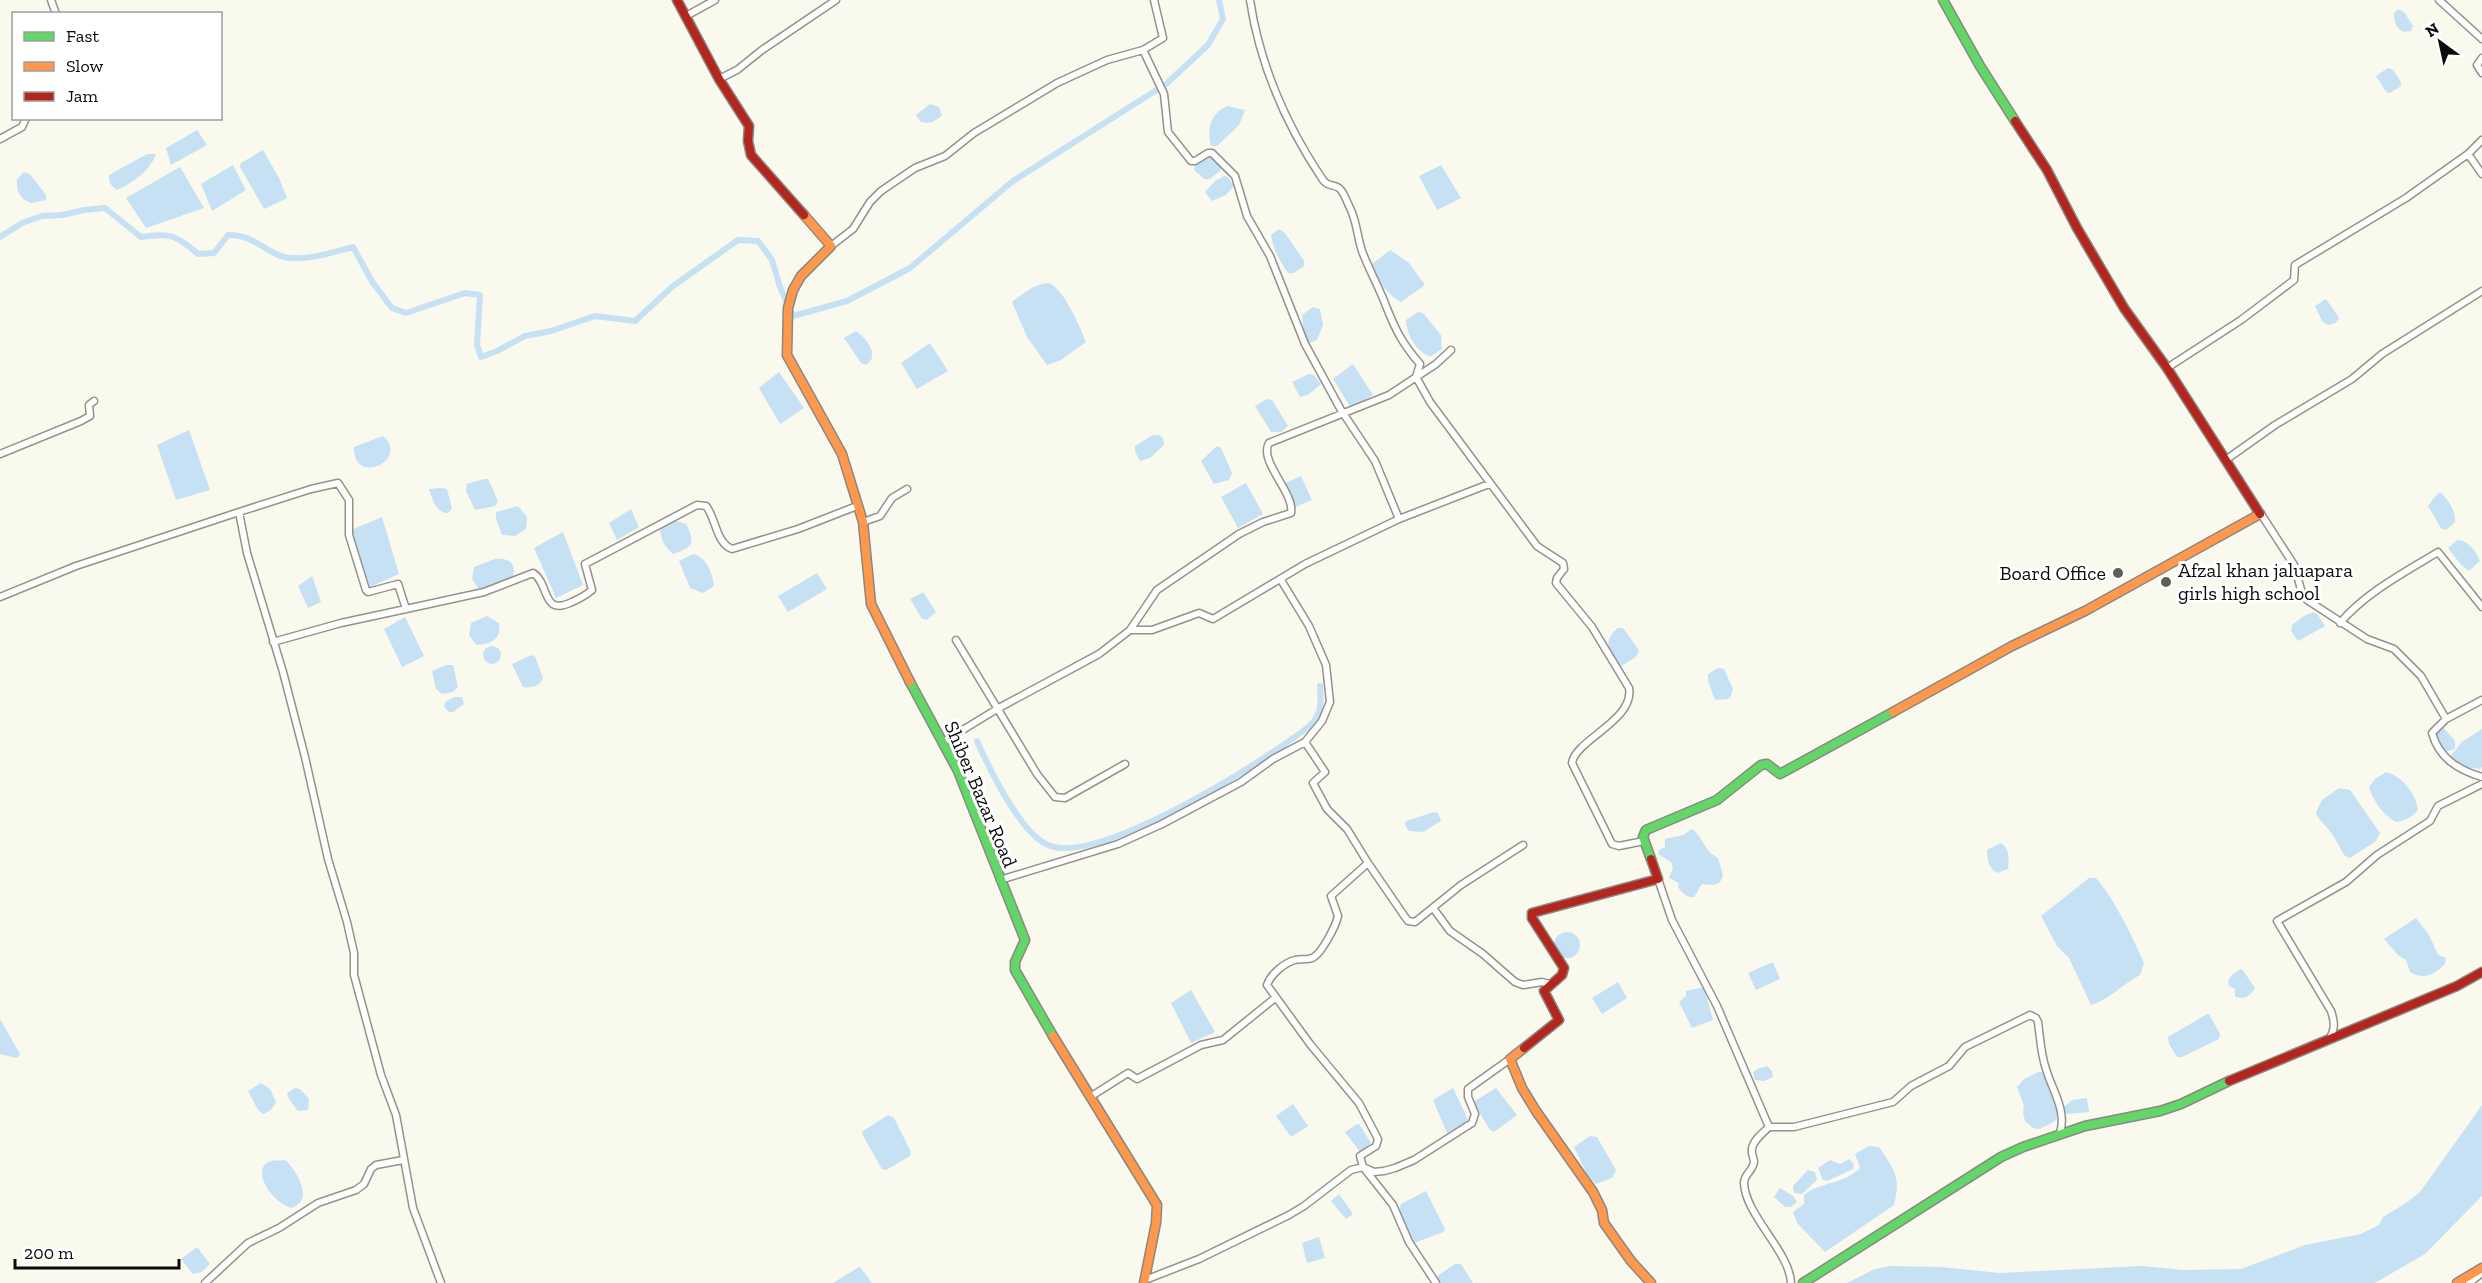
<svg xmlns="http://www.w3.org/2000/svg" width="2482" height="1283" viewBox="0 0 2482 1283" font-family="'Zilla Slab',serif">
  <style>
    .water { fill: #c6e0f4 }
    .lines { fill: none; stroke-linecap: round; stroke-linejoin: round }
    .canal { stroke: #c6e0f4; stroke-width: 6 }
    .street-casing { stroke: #93928d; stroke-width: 9 }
    .fast-casing { stroke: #898984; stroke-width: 11 }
    .slow-casing { stroke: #898984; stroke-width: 11 }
    .jam-casing { stroke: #898984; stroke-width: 11 }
    .street { stroke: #fefefc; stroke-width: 6 }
    .fast { stroke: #63d668; stroke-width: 8 }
    .slow { stroke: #ff974d; stroke-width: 8 }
    .jam { stroke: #b3261e; stroke-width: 8 }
    .poi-dot { fill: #5f5e5a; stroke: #fff; stroke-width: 2 }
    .labels { text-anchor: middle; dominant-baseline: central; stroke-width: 6; stroke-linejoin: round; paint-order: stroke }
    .poi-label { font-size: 20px; fill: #0b0b0b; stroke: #fff; text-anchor: start }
    .street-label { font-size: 20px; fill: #0b0b0b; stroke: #fff }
  </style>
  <rect width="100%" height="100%" fill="#faf9ee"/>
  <path class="water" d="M2398,9l6,3 9,14 -2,5 -7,1c-8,-4 -10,-9 -10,-19z
    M2388,68l5,2 7,10 1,6 -11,7 -4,-1 -10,-16z
    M930,104l9,3 3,8c-7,7 -11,9 -21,7l-5,-7z
    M1228,106l17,4 -6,15 -22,21h-6c-5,-17 0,-34 17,-40z
    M197,130l10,15 -36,20 -5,-17z
    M263,150l16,28 8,20 -23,11 -24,-42 1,-4z
    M147,154h9c-7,18 -22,28 -39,36 -6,-4 -8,-7 -8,-15z
    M1210,157l11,8v5l-11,9h-6l-10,-9 1,-5z
    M233,165l13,25 -34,21 -11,-27z
    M1441,165l20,33 -24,12 -18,-34z
    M180,167l24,41 -58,20 -20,-30z
    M24,172l6,2 16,21v5l-15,3c-11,-4 -15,-12 -14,-24z
    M1224,176l4,1 6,9 -8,9 -14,6 -7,-9 10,-11z
    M1279,229l6,4 19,28v5l-10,7h-6c-8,-11 -15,-24 -17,-38z
    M1390,250l19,13 16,22 -24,17c-16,-9 -22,-21 -30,-37z
    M1049,283c15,6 31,44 37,59l-25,18 -14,5 -20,-28 -15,-35c12,-9 22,-18 37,-19z
    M2326,299l12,17 1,3 -4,4 -7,2 -6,-4 -7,-15z
    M1313,307l7,2 3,16 -6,15 -7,3 -6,-5 -2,-23z
    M1418,312l5,1 18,22 1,14 -12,8c-15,-7 -23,-21 -24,-37z
    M856,331c10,7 25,25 10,34l-5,-2 -17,-25z
    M930,343l18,28 -31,18 -16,-26z
    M1353,364l20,31 -22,13 -18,-29z
    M779,372l25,36 -24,16 -21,-36z
    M1309,374l5,1 7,9 -13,11 -8,2 -8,-15z
    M1267,399l5,1 16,26 -7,6h-10l-16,-26z
    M189,430l21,60 -34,10 -19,-55z
    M1153,435h6l4,3 1,7 -14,13 -10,3 -5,-9v-6z
    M383,436c28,23 -30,52 -29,11z
    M1217,446l4,2 11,25 -3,7 -15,4 -13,-23z
    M1301,476l11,24 -19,8 -10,-24z
    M484,479h4l10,22 -3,5 -20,4 -9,-19 1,-7z
    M1246,483l17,31 -25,14 -17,-31z
    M441,488l6,1 5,20 -4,4c-12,0 -16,-14 -19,-24z
    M2438,493h4c7,9 14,18 13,29l-9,8 -5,-2 -13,-22z
    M518,506l9,11 -1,12 -11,7 -13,-1 -6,-16v-7z
    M631,509l8,18 -22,13 -8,-17z
    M382,517l17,57 -29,13 -19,-57z
    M674,520l12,4c10,19 7,23 -13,30 -9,-8 -12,-14 -13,-26z
    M563,532l20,53 -27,13 -22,-50z
    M2457,540c10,-1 20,12 23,21l-11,10 -8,-6 -13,-17z
    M693,554c13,2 20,20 21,32l-11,7 -13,-5 -11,-27z
    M495,559c13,-1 21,3 18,17 -11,8 -21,13 -35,12l-6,-9 2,-12z
    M817,573l10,16 -39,23 -10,-16z
    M312,576l9,26 -13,6 -10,-22z
    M923,592l13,20 -9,8 -5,-1 -12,-20z
    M2313,612l5,3 7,11 -27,15 -7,-10 1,-6 12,-9z
    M487,616l12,7c3,17 -9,21 -23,22l-7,-10 2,-12z
    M405,617l19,39 -22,11 -18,-38z
    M1618,628h5l16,22 -3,7 -15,9c-13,-12 -19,-26 -3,-38z
    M483 655a9 9 0 1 1 18 0a9 9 0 1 1-18 0Z
    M531,655l4,2 8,21c-4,9 -11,10 -20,9l-11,-23z
    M446,665h7l5,22 -5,5 -11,2 -6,-5 -4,-18z
    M1718,668l6,1 9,20 -2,7 -3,3 -13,1 -7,-19v-7z
    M454,697h8l2,7 -11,8h-4l-5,-5 1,-5z
    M2443,727l12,14v8l-10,3 -9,-12 -1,-8z
    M2482,729v38l-2,2c-16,-3 -18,4 -30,-12l12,-15z
    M2386,772c16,4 30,22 32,38 -6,7 -13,11 -22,12 -14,-8 -22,-20 -27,-35l6,-8z
    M2339,788l11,2 30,43 -4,8 -26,17 -6,-3 -11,-20 -16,-19 -1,-4 6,-12z
    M1434,812l4,1 3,8 -18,11 -14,-1 -4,-6 1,-4z
    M1692,829c11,8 12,22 26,29l5,17c-2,12 -12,10 -21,9l-8,13c-7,1 -12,-4 -16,-10l1,-4 -10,-5 4,-11 -2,-5 -13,-8 1,-4 6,-3v-8l18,-4z
    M2001,843c9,7 8,16 7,26l-11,4c-8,-5 -10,-13 -10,-23z
    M2089,878h7c21,25 34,55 48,85l-4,12c-19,10 -28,23 -49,30l-22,-47 -12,-12 -16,-30z
    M2416,918l13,17 9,20 8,3 -1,6c-11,11 -21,16 -35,8l-4,-12 -8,-5 -14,-16z
    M1554 945a13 13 0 1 1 26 0a13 13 0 1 1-26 0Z
    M1773,962l7,17 -24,11 -8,-17z
    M2242,969l13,19c-4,8 -12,13 -20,8v-7l-6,-3c-3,-8 5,-14 13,-17z
    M1618,982l9,16 -25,16 -10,-16z
    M1704,987l9,33 -21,8 -13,-26 7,-6v-5z
    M1191,990l24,42 -24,11 -20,-40z
    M2207,1014h2l11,20 -1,5 -37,18h-5l-8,-13 -1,-7z
    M0,1019l20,35 -3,4 -17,-4z
    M1767,1066l5,5 1,6 -9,4 -9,-1 -2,-7 4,-4z
    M2038,1072h4l4,4 14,38 -5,7 -7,4 -9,4 -6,-1 -8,-7 -2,-8 1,-7 -7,-19 7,-8z
    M261,1083l9,6 6,13 -5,8 -8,4 -5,-4 -10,-19z
    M295,1088l5,1 9,10 -1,11 -10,1 -9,-12 -2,-6z
    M1453,1088l16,34 -22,11 -14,-33z
    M1496,1088l21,27 -23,17 -4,-2 -17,-28z
    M2087,1098l2,14 -23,2 -2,-7 8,-7z
    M1293,1104l15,22 -17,11 -15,-21z
    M2482,1105v91l-57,58 -50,29h-528l28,-14 16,-3 50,1 59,6 141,-7 42,4 58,-1 64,-24 56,-11 18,-9 4,-8 23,-14 14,-11z
    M888,1115l6,3 17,34 -1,4 -24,14 -4,-1 -20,-35 1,-3z
    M1357,1124h2l12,19 -11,9 -15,-20z
    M1590,1136l7,1 19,33 -4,8 -16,6 -8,-8 -14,-29z
    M1869,1146l10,1c16,24 22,29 15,58l-69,47 -28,-29 -4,-11 11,-8v-9c15,-13 41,-11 56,-27l-5,-14z
    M1849,1159l5,5 -1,5 -26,12 -4,-1 -5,-12 12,-8 10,4z
    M285,1160c9,7 19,25 18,36 -1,6 -6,9 -10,12 -17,-1 -46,-39 -22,-47 4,-1 10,0 14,-1z
    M1808,1170l7,2 2,8 -15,14 -8,-1 -1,-7z
    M1780,1188l13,8 4,6 -6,5h-6l-11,-10z
    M1426,1191l19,38 -2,3 -29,11 -15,-33 2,-6z
    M1339,1194l14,20 -7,5 -15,-18z
    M1319,1237l6,21 -18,5 -5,-20z
    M197,1247l13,17 -8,8 -9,2 -12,-15z
    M1455,1264h6l12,19h-35l-2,-6z
    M860,1267l12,16h-39l26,-16z"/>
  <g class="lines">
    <path class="canal" d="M0,237l22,-14 20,-7 20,-1 22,-5 21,-2 36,29c30,-4 33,-3 57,17l16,-1 14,-18c28,0 34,16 56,22 20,5 49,-5 69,-10l20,36 19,25 14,5 59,-20 15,2 -3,50 4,12 16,-6 28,-15 26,-5 44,-15 40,5 38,-35 65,-46 20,1 14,19 8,27 13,29 54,-15 63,-33 103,-87 153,-97 42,-39 15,-26 -4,-19
      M977,741c12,27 43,92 71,104 46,21 193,-71 234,-99 10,-8 24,-15 32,-25 8,-11 7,-23 6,-35"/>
    <defs>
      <path id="street" d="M51,0l5,14
        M1154,0l9,38 -20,12 21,44 4,38 23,29h4l13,-8h4l23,23 12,40 23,40 35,88 36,66 34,51 24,58
        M1250,0c10,66 36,125 73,180 5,7 10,4 16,8 5,4 8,14 11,20 7,14 7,28 12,43 7,19 17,36 24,55 10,25 16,37 34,58l-4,13 14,25 107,144 26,17 1,6 -7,9 -1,5 36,44 37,61c6,32 -54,52 -57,75l40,81 7,2 25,-5
        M2439,0l43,39
        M686,16l29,-16
        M2482,58l-5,7 5,8
        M719,79l18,-9 25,-20 74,-50
        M0,139l22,-12 4,-9
        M2468,154l14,-14
        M831,246l22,-17 17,-27 11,-11 34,-23 30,-12 29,-23 83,-50 50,-23 36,-10
        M2167,368l74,-48 53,-40 1,-15 111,-67 62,-44 14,20
        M0,454l81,-33 9,-5 -1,-11 5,-4
        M2227,459l48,-34 77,-46 30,-25 100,-63
        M239,512l72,-23 27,-6 11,17v35l17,55 2,2 30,-8 8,25 78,-17 49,-19c17,10 8,44 39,29 7,-3 14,-7 20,-12l-7,-26 112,-59 9,1c10,12 10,37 26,43l66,-20 59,-23
        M2261,514l33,51 8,28 5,7 60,39 27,10 27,27 25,43 36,-19
        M863,522l17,-6 12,-18 15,-9
        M0,597l76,-31 163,-54 8,41 36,119 22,85 23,102 19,63 7,31v22l27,100 15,40 17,93 28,75
        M2340,623c25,-30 65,-51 98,-71l44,55
        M1130,630l27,-40 82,-56 24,-12 28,-9c4,-20 -33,-52 -22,-70l120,-48 47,-31 15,-14
        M956,640l81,134 18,23 10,1 60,-34
        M273,642l68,-19 65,-14
        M2446,719l-14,14c7,25 26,37 50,44
        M943,742l54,-33 102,-55 31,-24h22l47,-17 14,6 92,-55 94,-45 90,-35
        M1305,742l20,30 -12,11 14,26 20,20 21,34 -37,33 7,20c-2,10 -16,36 -24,41 -6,4 -13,1 -19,3 -11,3 -24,14 -28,25l43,59 49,59 19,36 -2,7 -16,10 3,11 30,38 16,37 27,41
        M1368,863l35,51 5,7 7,1 46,-37 62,-40
        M1658,879l14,41 45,86 52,121c-6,6 -16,13 -17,22 -1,5 2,9 2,13 -1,9 -10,12 -10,21 1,32 46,69 47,100
        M1000,880l118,-36 44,-20 79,-42 32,-23 32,-17 17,-21 8,-19 -4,-37 -17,-39 -28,-46
        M1433,908l17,23 33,23 32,28 8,3 19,-3 8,2
        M2329,1040c6,-11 6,-17 2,-29l-54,-90 69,-39 31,-27 53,-34 8,-15 44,-22
        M1090,1097l38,-24 9,6 64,-34 22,-5 52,-42
        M1769,1127h25l99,-25 18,-16 38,-20 16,-19 65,-32 6,3 2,4c2,15 3,33 8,47 6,21 21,41 14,64
        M1145,1280l54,-21 90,-44 15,-9 47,-36 12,-3 11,5 10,-1 11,-3 19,-8 58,-37 3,-9 -7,-17v-8l42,-30
        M205,1283l43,-40 31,-15 39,-25 38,-13 8,-6 7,-15 5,-4 27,-5
        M2469,1283l13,-10"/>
      <path id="fast" d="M1943,0l37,66 35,55
        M910,682l48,89 67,169 -10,22v8l38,66
        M1651,859l-8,-22 3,-7 71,-30 44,-35 6,-1 13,10 113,-62
        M1803,1283l198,-126 22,-10 62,-21 75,-15 21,-7 48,-23"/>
      <path id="slow" d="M804,215l27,31 -30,30 -8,14 -5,18 -1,47 55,99 21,68 8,82 39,78
        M1893,712l119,-66 73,-35 175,-97
        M1053,1036l104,169 -1,18 -12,60
        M1524,1048l-14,11 12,29 14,23 57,81 9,18 2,13 27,38 20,22
        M2457,1283l25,-15"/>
      <path id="jam" d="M677,0l42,79 30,47 -1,15 3,14 53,60
        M2015,121l32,49 30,58 47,80 43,60 93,146
        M1524,1048l35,-28 -15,-29 18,-16 2,-7 -32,-50v-5l126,-34 -7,-20
        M2229,1081l228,-95 25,-14"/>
    </defs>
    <use href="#street" class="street-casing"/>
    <use href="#fast" class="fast-casing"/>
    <use href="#slow" class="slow-casing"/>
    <use href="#jam" class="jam-casing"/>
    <use href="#street" class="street"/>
    <use href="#fast" class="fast"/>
    <use href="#slow" class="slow"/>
    <use href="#jam" class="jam"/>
  </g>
  <g class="poi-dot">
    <circle cx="2118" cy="573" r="6"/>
    <circle cx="2166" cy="582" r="6"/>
  </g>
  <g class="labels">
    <g class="poi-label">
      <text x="2178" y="570">Afzal khan jaluapara<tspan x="2178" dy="23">girls high school</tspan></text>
      <text x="2106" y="573" text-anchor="end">Board Office</text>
    </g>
    <g class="street-label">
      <text transform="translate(981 794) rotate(67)">Shiber Bazar Road</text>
    </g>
  </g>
  <rect x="12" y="12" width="210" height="108" fill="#ffffff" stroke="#9d9d9d" stroke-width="1.5"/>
  <rect x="24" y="32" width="30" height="9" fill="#63d668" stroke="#9d9d9d" stroke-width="1.5"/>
  <text x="66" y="42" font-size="18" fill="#0b0b0b">Fast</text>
  <rect x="24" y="62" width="30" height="9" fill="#ff974d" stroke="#9d9d9d" stroke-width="1.5"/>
  <text x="66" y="72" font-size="18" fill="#0b0b0b">Slow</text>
  <rect x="24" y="92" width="30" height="9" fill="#b3261e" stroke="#9d9d9d" stroke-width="1.5"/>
  <text x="66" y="102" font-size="18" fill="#0b0b0b">Jam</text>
  <g transform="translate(2440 42) rotate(327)" stroke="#ffffff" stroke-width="4.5" paint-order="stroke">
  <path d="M0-4.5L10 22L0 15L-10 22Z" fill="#0b0b0b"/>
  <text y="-9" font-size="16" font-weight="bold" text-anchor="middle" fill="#0b0b0b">N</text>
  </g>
  <path d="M15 1259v9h164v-9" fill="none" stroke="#0b0b0b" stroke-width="3"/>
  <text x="24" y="1259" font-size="18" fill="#0b0b0b" stroke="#ffffff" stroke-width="4.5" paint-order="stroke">200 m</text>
</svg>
